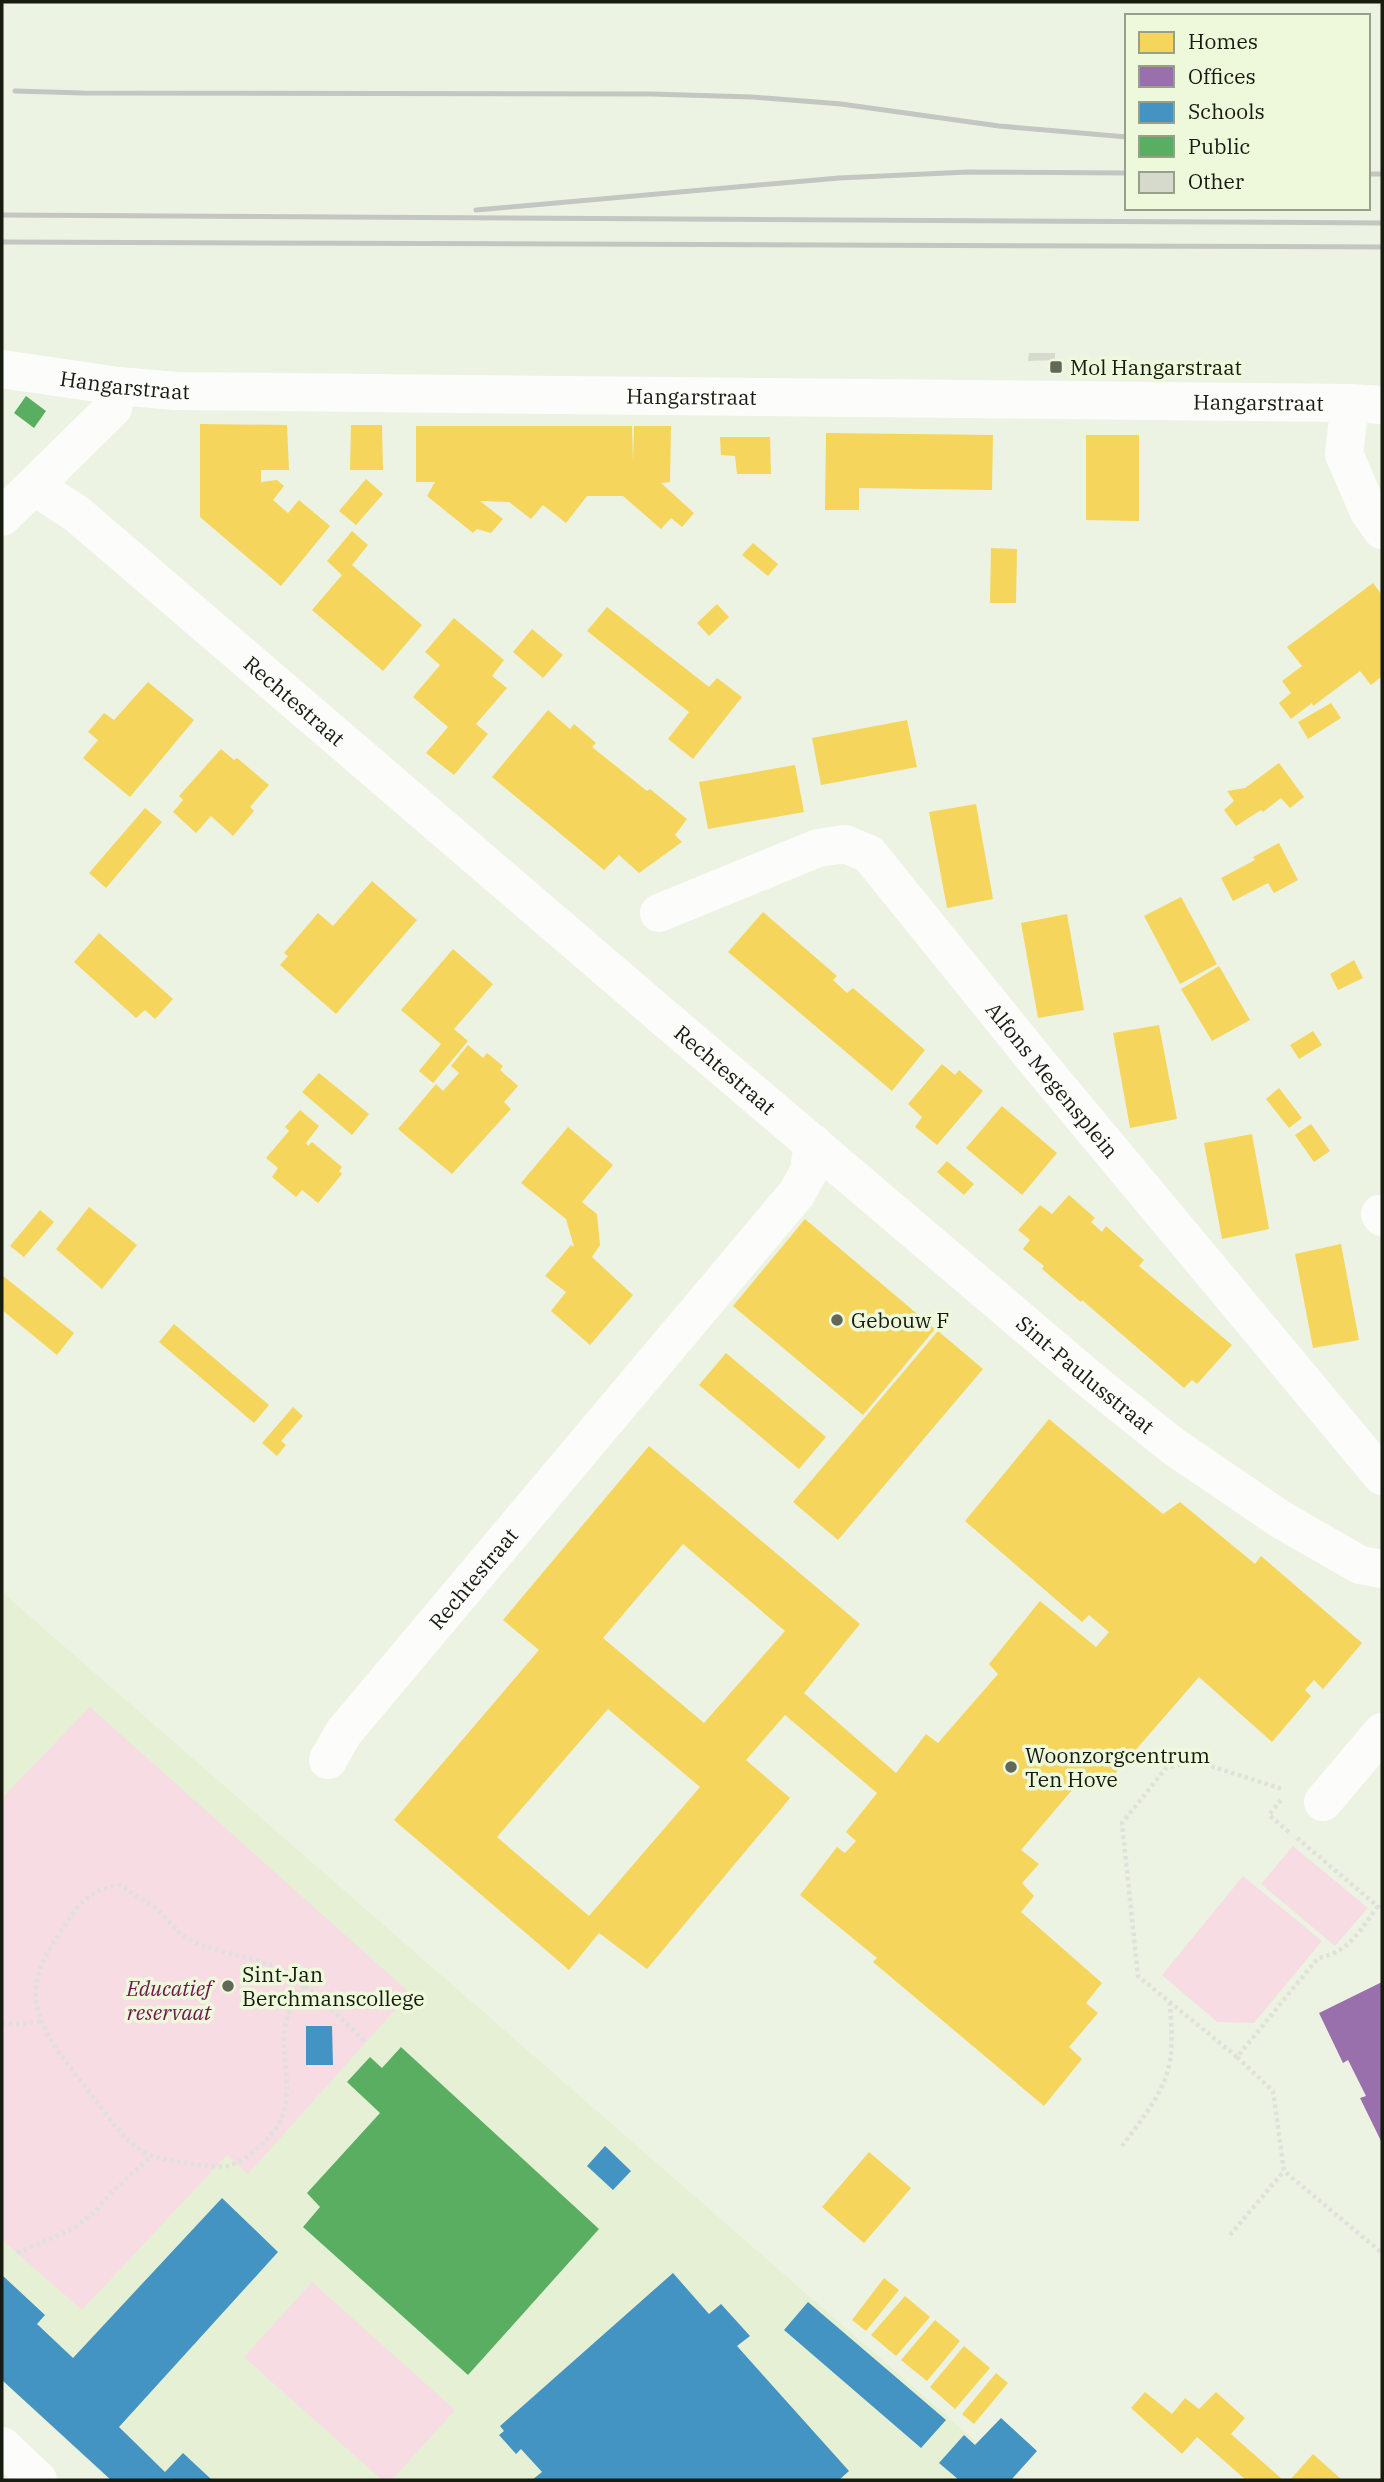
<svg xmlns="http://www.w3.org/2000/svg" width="1384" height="2482" viewBox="0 0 1384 2482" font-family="'IBM Plex Serif',serif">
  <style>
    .built { fill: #e6f0d5 }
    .green { fill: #f7dce3 }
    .homes { fill: #f6d55c; fill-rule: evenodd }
    .offices { fill: #9970ab }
    .schools { fill: #4393c3 }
    .public { fill: #5aae61 }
    .building { fill: #d5dacd }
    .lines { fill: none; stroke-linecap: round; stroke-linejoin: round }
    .path { stroke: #dfe1dc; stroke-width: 4.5; stroke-dasharray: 3.5 3.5; stroke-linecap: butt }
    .minor { stroke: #fcfdfb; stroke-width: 38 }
    .rail { stroke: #c4c6c1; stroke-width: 5 }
    .poi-dot { fill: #62675a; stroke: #eef9dc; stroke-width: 2.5 }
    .labels { text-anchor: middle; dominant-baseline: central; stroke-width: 7; stroke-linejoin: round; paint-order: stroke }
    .poi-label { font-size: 21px; fill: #171b10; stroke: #eef9dc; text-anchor: start }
    .street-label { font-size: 21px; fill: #171b10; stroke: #eef9dc }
    .park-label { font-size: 21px; font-style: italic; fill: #6e194d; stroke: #eef9dc }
  </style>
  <rect width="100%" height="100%" fill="#edf3e2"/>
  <path class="built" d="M2,1592l1018,888h-911l-107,-99z"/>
  <path class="green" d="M90,1707l320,286 -162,181 -21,-19 -145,155 -80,-70v-442z
    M1293,1846l75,62 -33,38 -74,-62z
    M1243,1876l79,65 -68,82 -37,-1 -55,-47z
    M312,2282l143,128 -63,70h-10l-138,-123z"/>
  <path class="homes" d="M200,424l87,1 2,45h-28v12l16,-2 7,6 -11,14 15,13 11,-13 31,26 -49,60 -81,-69z
    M351,425h31l1,45h-33z
    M416,426h216l1,35 1,-35h37l-1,56 -9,1 33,30 -12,14 -11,-9 -10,11 -38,-33h-36l-21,27 -23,-18 -12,14 -22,-17 -29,-1 23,18 -12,14 -14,-4 -4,4 -46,-37 8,-14h-19z
    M826,433l167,2 -1,55 -133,-2v22h-34z
    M1086,435h53v86l-53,-1z
    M720,437h50l1,37h-34l-2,-18 -14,-1z
    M366,479l17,15 -27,31 -17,-14z
    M352,531l16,14 -16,20 70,60 -39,46 -71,-61 30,-35 -15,-14z
    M753,543l25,21 -10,12 -26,-21z
    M991,548l26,1 -1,54h-26z
    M1373,583l9,12v81l-11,9 -11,-14 -47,35 -1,-3 -21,16 -12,-16 12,-10 -9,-12 20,-15 -15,-19z
    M717,604l12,13 -20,19 -12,-13z
    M607,607l102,80 8,-9 25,19 -49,62 -25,-20 21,-27 -102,-81z
    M454,618l50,42 -12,16 15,12 -31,36 12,10 -34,41 -28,-22 22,-26 -35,-30 27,-32 -15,-13z
    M532,629l31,26 -20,23 -30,-26z
    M148,682l46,38 -64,77 -47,-39 15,-18 -10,-8 16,-19 10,7z
    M1331,703l10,15 -33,21 -10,-17z
    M548,710l22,19 4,-5 22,19 -4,4 55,44 3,-2 37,30 -12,16 7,7 -43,31 -20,-18 -15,15 -112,-93z
    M907,720l10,47 -96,18 -9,-47z
    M221,749l13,11 3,-2 32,27 -19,22 4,4 -21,25 -22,-20 -15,17 -23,-21 10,-12 -4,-4z
    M1279,763l25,34 -14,11 -9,-10 -18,14 -2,-2 -25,16 -12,-16 10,-9 -7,-10 18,-3z
    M795,765l9,47 -96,17 -9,-47z
    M976,804l17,95 -46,9 -18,-96z
    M145,808l17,14 -56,66 -17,-15z
    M1279,843l19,37 -24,13 -6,-10 -35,18 -12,-23 34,-18 -2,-3z
    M372,881l45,39 -81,94 -56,-49 8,-9 -4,-3 34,-40 15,13z
    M1181,897l36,67 -37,20 -36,-68z
    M763,912l74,64 -4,4 14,13 6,-5 72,62 -33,41 -164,-139z
    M1067,914l17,96 -46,8 -17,-95z
    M99,933l74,66 -18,20 -10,-9 -9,8 -62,-56z
    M453,949l40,35 -39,45 14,12 -35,42 -14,-12 22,-27 -40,-34z
    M1354,960l9,18 -25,12 -8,-16z
    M1219,966l31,54 -38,21 -31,-52z
    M1159,1025l18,94 -47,9 -17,-95z
    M1313,1031l9,14 -23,14 -9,-14z
    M468,1045l15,13 4,-5 16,13 -3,4 18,16 -14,16 7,7 -59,65 -54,-45 38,-45 7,7 16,-18 -8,-7z
    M942,1064l13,11 4,-5 24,21 -46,54 -22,-18 7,-10 -14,-13z
    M319,1073l50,41 -17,21 -50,-43z
    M1279,1088l23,30 -13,10 -23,-29z
    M1002,1106l55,47 -35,42 -56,-47z
    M300,1110l19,16 -13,17 2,3 4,-4 30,25 -3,4 3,3 -24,29 -16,-13 -6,7 -24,-20 6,-9 -12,-10 23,-27 -4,-4z
    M1311,1124l19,27 -16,11 -19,-27z
    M568,1127l45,38 -31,37 15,12 3,31 -8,12 41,38 -43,50 -39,-34 15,-19 -21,-16 26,-31 3,2 -8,-28 -45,-36z
    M1252,1134l17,95 -47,10 -18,-96z
    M947,1161l27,23 -10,11 -27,-23z
    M1069,1195l26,23 -4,4 11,10 4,-6 38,34 -5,6 93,79 -35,39 -5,-4 -8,8 -102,-88 -1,2 -39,-33 2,-3 -21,-17 7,-9 -12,-10 22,-25 12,9z
    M89,1207l48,38 -35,44 -46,-40z
    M40,1210l14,12 -30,35 -14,-11z
    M805,1219l130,110 -72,86 -130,-109z
    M1341,1244l18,96 -46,8 -18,-94z
    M2,1275l72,58 -17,22 -55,-45z
    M174,1324l95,81 -15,18 -95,-81z
    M938,1331l45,38 -145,171 -45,-38z
    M726,1353l100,84 -27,32 -100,-84z
    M293,1407l10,9 -22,25 5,4 -9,11 -15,-13z
    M1049,1419l114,95 17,-12 75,62 6,-8 101,87 -39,46 -9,-9 -9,10 6,6 -39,46 -73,-65 -99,114 -16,-15 -63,74 18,14 -17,19 12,13 -13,16 81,71 -16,20 12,10 -29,34 13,12 -38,47 -171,-144 4,-4 -77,-63 37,-48 8,6 11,-12 -10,-9 31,-39 -92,-78 -39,45 44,38 -143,171 -48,-36 -30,37 -175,-150 145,-170 -36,-30 146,-174 211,178 -56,69 92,80 30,-39 12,9 60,-69 -9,-10 51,-63 56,46 13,-15 -20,-17 -7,7 -117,-101zM683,1544l102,87 -81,92 -101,-85zM608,1709l92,78 -111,129 -92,-79z
    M869,2152l42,36 -47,55 -42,-36z
    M884,2278l15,12 -33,41 -14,-11z
    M905,2296l25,21 -34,39 -25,-21z
    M935,2320l25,21 -33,40 -26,-21z
    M964,2346l26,22 -35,41 -25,-22z
    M996,2373l12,10 -34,41 -12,-10z
    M1145,2392l27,22 13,-16 14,11 17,-17 29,26 -14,16 52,46h-37l-49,-43 -15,17 -51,-46z
    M1313,2454l29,26h-52z"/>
  <path class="offices" d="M1382,1982v161l-22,-45 6,-2 -18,-36 -5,3 -24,-50z"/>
  <path class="schools" d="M306,2026h26l1,39h-27z
    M605,2146l26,25 -18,19 -26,-24z
    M222,2198l56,54 -159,175 46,45 18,-19 29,27h-101l-109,-100v-105l43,40 -8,9 36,34z
    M673,2273l36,41 12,-10 29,32 -13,10 112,125 -10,9h-307l10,-8 -21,-23 -5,5 -17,-19 5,-4 -4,-5z
    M808,2302l138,118 -25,28 -137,-118z
    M1001,2418l36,33 -26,29h-52l-20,-17 25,-28 11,10z"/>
  <path class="public" d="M26,396l20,15 -12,17 -20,-15z
    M401,2047l198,182 -131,146 -165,-148 17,-20 -13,-14 73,-80 -33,-31 23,-25 12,11z"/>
  <path class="building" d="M1029,353h26v7l-27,1z"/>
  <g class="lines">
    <path class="path" d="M1281,1800l-12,15 21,18
      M1297,1838l85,72
      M1378,1906c-19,25 -28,46 -60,52l-81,99 36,34 11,80 98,82
      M304,1986c-12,16 -20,33 -20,54 0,32 12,69 -14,96 -12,13 -25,25 -42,30 -12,3 -67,-6 -78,-11 -7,-3 -17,-10 -22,-15 -16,-15 -29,-37 -43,-54 -21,-26 -44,-52 -49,-86 -3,-28 13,-51 28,-73 15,-24 26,-38 56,-42l37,24 25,26 10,6c28,13 72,17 97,33 28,18 52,46 77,68
      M2,2023l17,1 23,-3
      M1237,2057l-99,-81 -16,-153 44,-55 29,-7 87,28
      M1122,2146c17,-23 38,-48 46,-76 6,-21 3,-45 2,-67
      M1230,2235l54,-64
      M17,2253l56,-24 23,-18 14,-17 41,-38"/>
    <g class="minor">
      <path id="s1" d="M2,369l116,17 58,5 1174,12 32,2"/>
      <path d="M1350,403l-6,51 25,58 13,18"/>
      <path id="s2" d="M34,486l43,28 584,501 432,367 80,64 107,73 80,46 22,4"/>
      <path d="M2,517l111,-109 5,-22"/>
      <path id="s3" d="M659,913l159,-65 27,-4 24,10 169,209 344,413"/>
      <path d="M1380,1214l2,3"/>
      <path id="s4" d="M328,1760l16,-28 453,-539 12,-22 4,-28"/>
      <path d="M1323,1802l59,-70"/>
      <path d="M2,2446l36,34"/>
    </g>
    <path class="rail" d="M15,91l68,2 568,1 101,3 89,7 158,22 128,11
      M1368,174h14
      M476,210l363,-32 129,-6 159,1
      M2,215l1380,8
      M2,242l1380,5"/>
  </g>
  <g class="poi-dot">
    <rect x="1049" y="360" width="14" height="14" rx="3.5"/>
    <circle cx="837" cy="1320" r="7"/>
    <circle cx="1011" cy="1767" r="7"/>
    <circle cx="228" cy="1986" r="7"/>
  </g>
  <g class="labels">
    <g class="poi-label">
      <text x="1070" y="367">Mol Hangarstraat</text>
      <text x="851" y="1320">Gebouw F</text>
      <text x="1025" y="1755">Woonzorgcentrum<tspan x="1025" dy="24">Ten Hove</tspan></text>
      <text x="242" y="1974">Sint-Jan<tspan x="242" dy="24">Berchmanscollege</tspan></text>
    </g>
    <g class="street-label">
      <text stroke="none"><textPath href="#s1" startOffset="124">Hangarstraat</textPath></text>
      <text stroke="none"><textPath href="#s1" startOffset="691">Hangarstraat</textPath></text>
      <text stroke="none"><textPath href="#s1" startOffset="1258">Hangarstraat</textPath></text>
      <text stroke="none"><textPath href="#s2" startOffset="338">Rechtestraat</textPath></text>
      <text stroke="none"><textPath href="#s2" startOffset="905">Rechtestraat</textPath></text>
      <text stroke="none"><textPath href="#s3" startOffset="516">Alfons Megensplein</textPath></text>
      <text stroke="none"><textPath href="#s2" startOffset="1377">Sint-Paulusstraat</textPath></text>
      <text stroke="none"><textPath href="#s4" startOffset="233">Rechtestraat</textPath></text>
    </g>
    <g class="park-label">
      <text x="169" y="1988">Educatief<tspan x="169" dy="24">reservaat</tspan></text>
    </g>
  </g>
  <rect width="1384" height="2482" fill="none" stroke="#171b10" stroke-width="7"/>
  <rect x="1125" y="14" width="245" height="196" fill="#eef9dc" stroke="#98a08a" stroke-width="2"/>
  <rect x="1139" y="32" width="35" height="21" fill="#f6d55c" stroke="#98a08a" stroke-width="2"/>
  <text x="1188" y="49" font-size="21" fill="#171b10">Homes</text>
  <rect x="1139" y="66" width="35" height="21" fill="#9970ab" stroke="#98a08a" stroke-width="2"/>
  <text x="1188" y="84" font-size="21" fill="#171b10">Offices</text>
  <rect x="1139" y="102" width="35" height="21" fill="#4393c3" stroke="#98a08a" stroke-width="2"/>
  <text x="1188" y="119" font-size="21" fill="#171b10">Schools</text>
  <rect x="1139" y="136" width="35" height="21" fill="#5aae61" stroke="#98a08a" stroke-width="2"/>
  <text x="1188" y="154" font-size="21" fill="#171b10">Public</text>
  <rect x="1139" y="172" width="35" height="21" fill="#d5dacd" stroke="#98a08a" stroke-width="2"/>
  <text x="1188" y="189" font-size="21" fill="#171b10">Other</text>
</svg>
